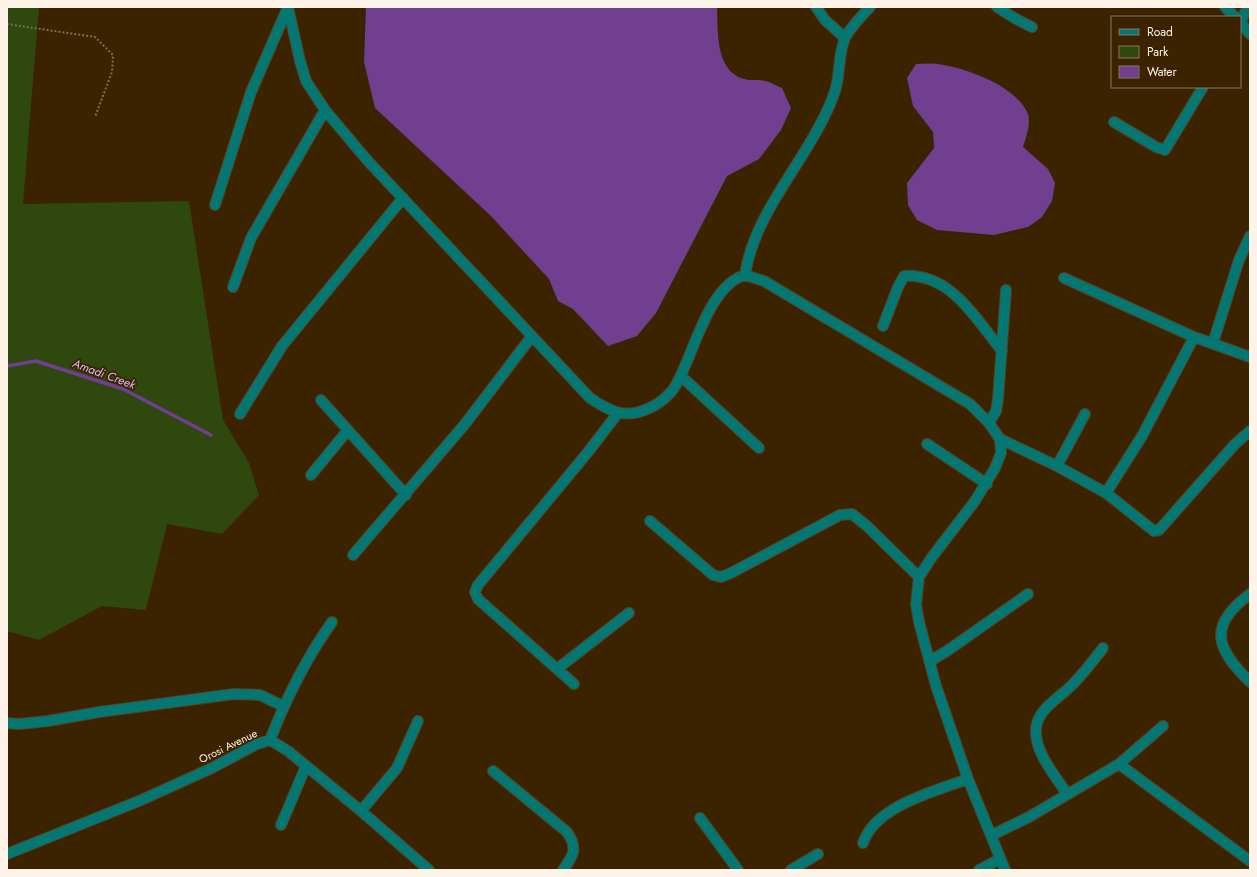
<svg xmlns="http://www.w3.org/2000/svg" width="1257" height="877" viewBox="0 0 1257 877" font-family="Jost,sans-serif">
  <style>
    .green { fill: #2e480e }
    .water { fill: #713f90 }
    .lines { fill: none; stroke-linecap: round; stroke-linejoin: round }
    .stream { stroke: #713f90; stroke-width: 3.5 }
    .minor-casing { stroke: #574020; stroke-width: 12 }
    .path { stroke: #806c51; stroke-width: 2; stroke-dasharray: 2 2; stroke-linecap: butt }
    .minor { stroke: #047773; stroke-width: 10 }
    .labels { text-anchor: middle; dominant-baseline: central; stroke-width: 3.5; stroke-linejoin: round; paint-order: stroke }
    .street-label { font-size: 11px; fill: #fdf3e8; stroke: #3c2300 }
    .water-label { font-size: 12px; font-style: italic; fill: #dfb8fa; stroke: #3c2300 }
  </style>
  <rect width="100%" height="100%" fill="#3c2300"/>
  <path class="green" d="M7,7h32l-16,197 166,-3 34,219 26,43 10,32 -37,39 -55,-10 -21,86 -44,-4 -63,34 -32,-9z"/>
  <path class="water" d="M366,7h351c1,24 -2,64 27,72 6,2 14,0 21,2 6,1 12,5 17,7l9,20 -10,22 -22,29 -32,17 -71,137 -19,23 -29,10 -35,-37 -15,-8 -9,-22 -58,-63 -116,-108 -11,-46z
    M916,64c7,0 14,-1 21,0 27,3 80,22 91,50 3,11 -2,23 -5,33l25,22 7,14 -3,18 -10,16 -14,10 -34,8 -57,-5 -20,-10 -9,-15 -1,-22 27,-35 -1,-16 -20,-26 -6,-28z"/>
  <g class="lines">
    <path class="stream" d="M7,366l29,-5 87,28 88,46"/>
    <defs>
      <path id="minor" d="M288,7l12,54 6,20 19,29 42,50 223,238c18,12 33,21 55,12 10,-4 18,-9 25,-17 7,-7 11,-18 15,-27 12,-27 28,-82 60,-91l19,6 206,123 19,19 11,16 1,14 -6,15 -20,33 -43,56 -13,20 -3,27 3,18 17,64 32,93 37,91
        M816,7l9,13 20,18
        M997,7l19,12 16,8
        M1225,7l10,10
        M1240,22l10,12
        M1240,26l4,-12 5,-7
        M1114,122l42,25 9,3 38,-63
        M215,205l36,-113 37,-85
        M745,275c9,-60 55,-107 80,-160 5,-10 10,-21 12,-32 3,-15 2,-31 8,-45 6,-12 17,-22 25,-31
        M1064,278l130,59 56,20
        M233,287l18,-49 74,-128
        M883,326l15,-39 6,-11c47,-3 72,43 98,75
        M1213,343l26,-83 11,-24
        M681,376l78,72
        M321,400l85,95
        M240,414l42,-68 121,-148
        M989,423l7,-12 2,-12 8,-109
        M1000,439l57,27 49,27 48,38 5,-1 76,-86 15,-13
        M927,444l60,40
        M1057,466l28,-52
        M311,475l37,-45
        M1106,493l36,-57 52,-99
        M650,521l63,54 8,2 10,-4 109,-58 12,-1 15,12 52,51
        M353,555l112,-131 67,-88
        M1250,594c-42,31 -35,54 0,88
        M930,661l17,-10 81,-57
        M557,669l72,-56
        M574,684l-96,-85 -3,-7 3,-7 110,-133 30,-39
        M7,723l12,1 29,-3 51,-9 135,-18 26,1 23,11
        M270,740c17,-44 35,-80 62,-118
        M1119,764l131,97
        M493,771l74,61c11,16 7,23 -4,38
        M1067,794c-12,-19 -33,-42 -31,-66 2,-19 23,-30 35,-42 12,-12 22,-25 32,-38
        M361,811l36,-43 21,-47
        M700,818l38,52
        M281,825l25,-59
        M992,835l37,-18 90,-53 44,-38
        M863,843c12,-37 72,-52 105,-64
        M7,854l132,-53 73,-33 45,-24 13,-4 18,11 73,60 68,59
        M791,870l27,-16
        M979,870l21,-11"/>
    </defs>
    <use href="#minor" class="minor-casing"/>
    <path class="path" d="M7,24l88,13 18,18 -1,17 -17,45"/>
    <use href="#minor" class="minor"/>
  </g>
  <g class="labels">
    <g class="street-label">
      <text transform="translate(228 746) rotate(-26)">Orosi Avenue</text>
    </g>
    <g class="water-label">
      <text transform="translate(104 374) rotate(20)">Amadi Creek</text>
    </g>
  </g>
  <rect width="1257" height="877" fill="none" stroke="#fdf3e8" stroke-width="16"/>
  <rect x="1111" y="16" width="130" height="72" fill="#3c2300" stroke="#89765d"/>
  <rect x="1119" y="29" width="20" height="6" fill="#047773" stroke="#89765d"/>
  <text x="1147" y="36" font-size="12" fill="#fdf3e8">Road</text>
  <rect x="1119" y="46" width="20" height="12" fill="#2e480e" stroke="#89765d"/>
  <text x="1147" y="56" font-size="12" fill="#fdf3e8">Park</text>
  <rect x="1119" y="66" width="20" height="12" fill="#713f90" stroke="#89765d"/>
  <text x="1147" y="76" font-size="12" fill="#fdf3e8">Water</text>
</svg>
